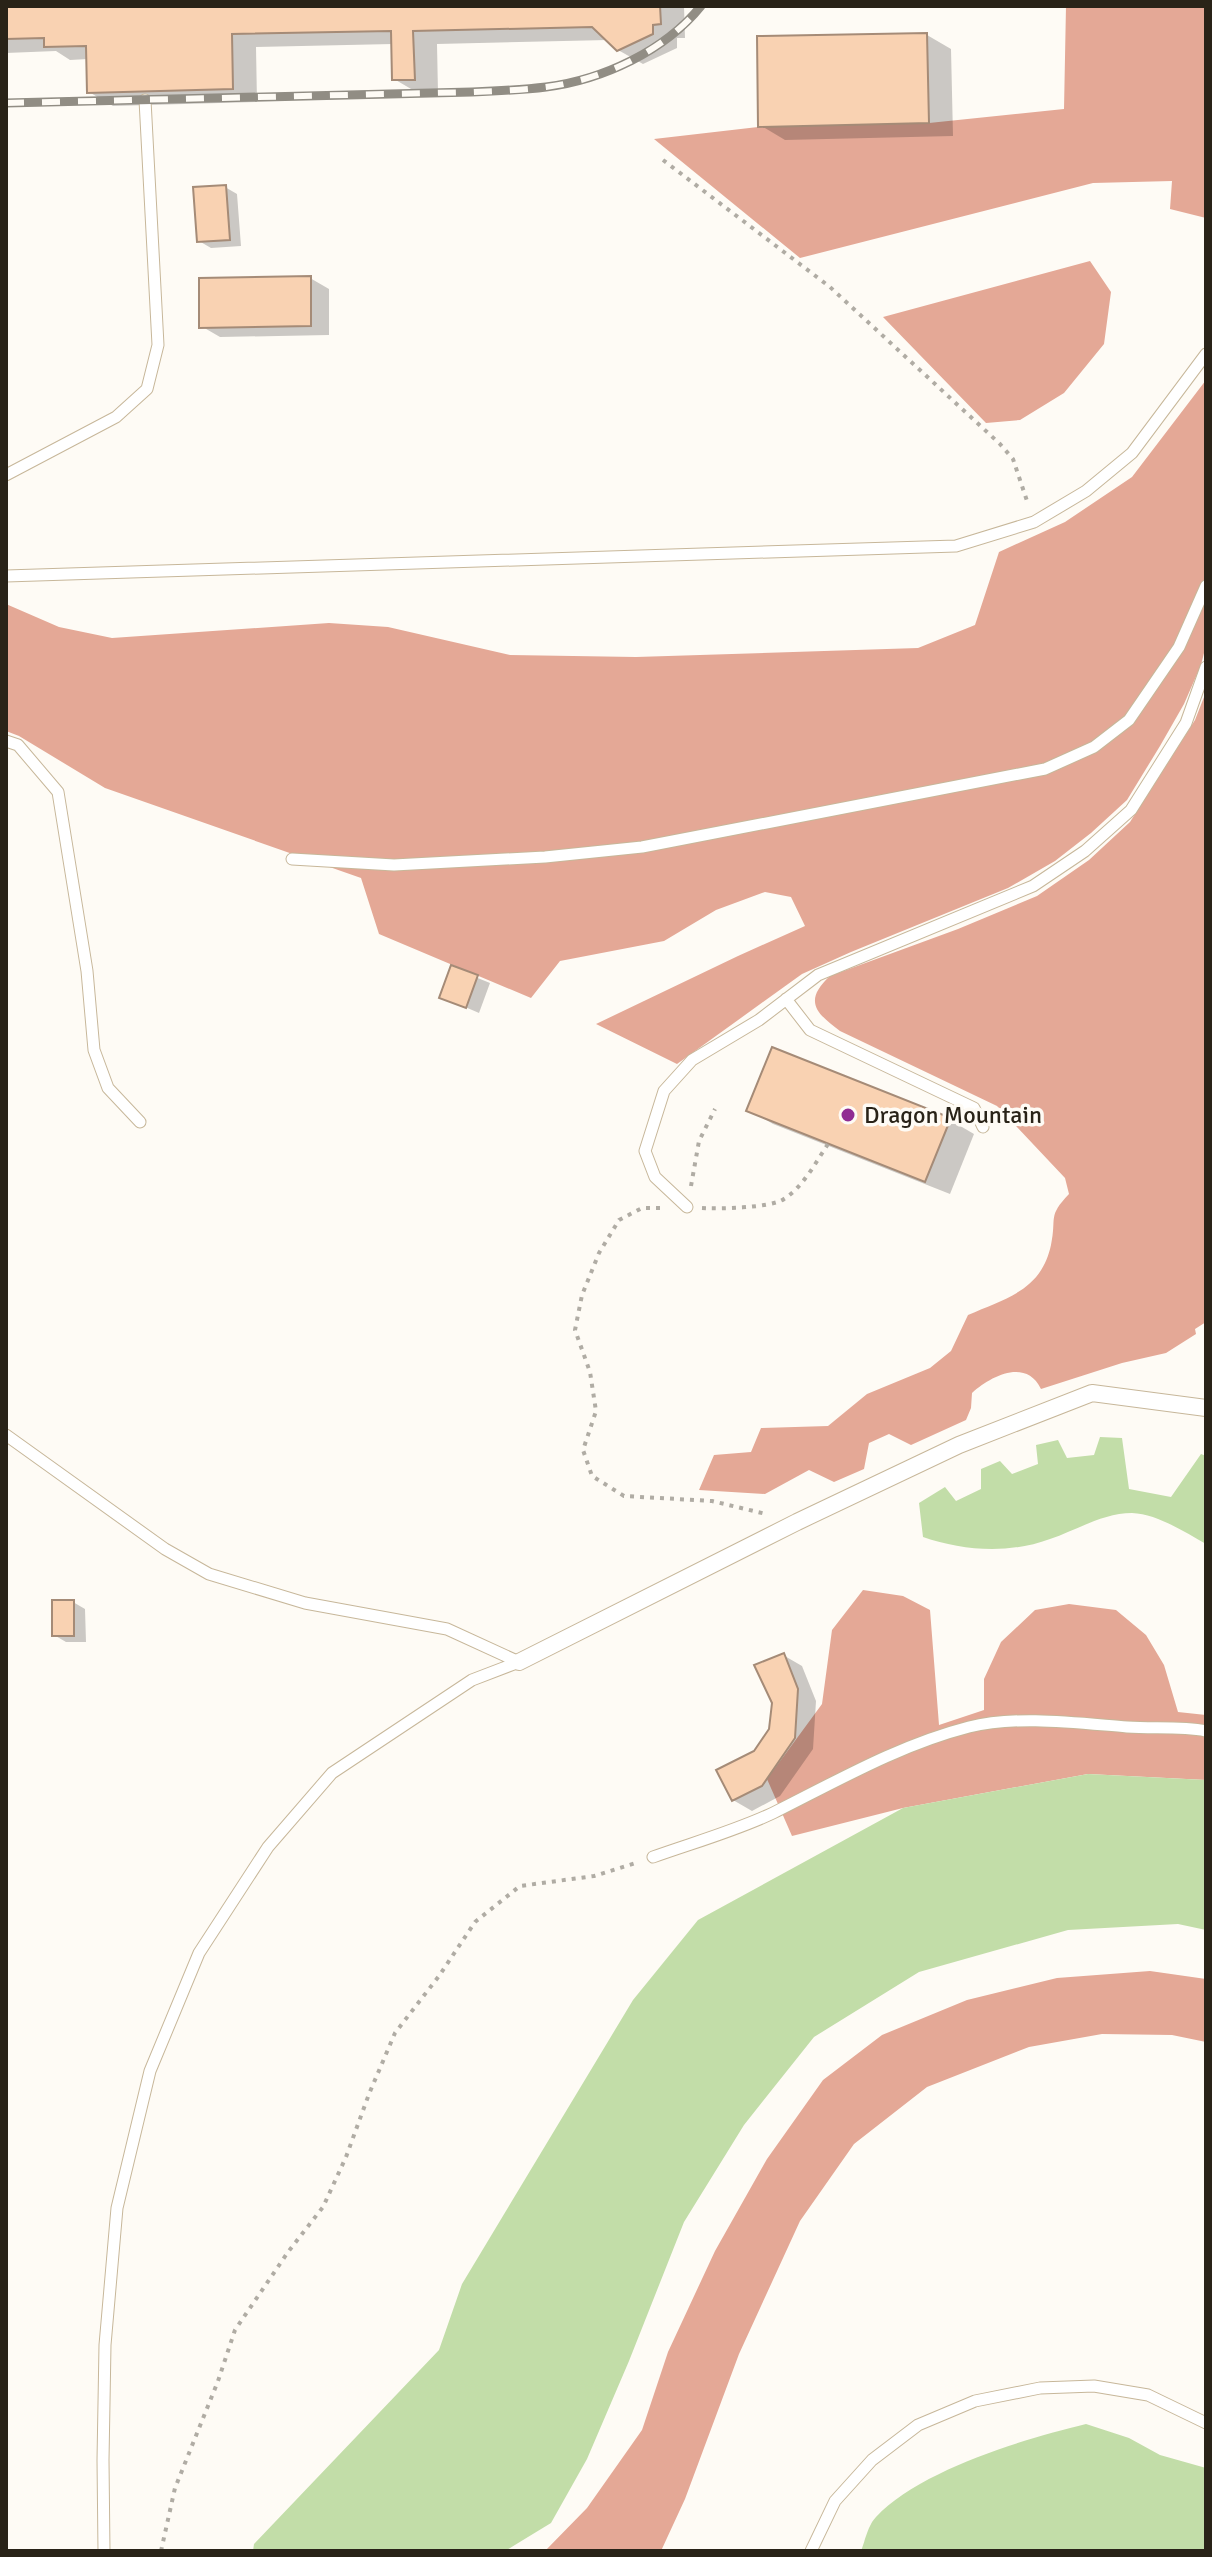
<svg xmlns="http://www.w3.org/2000/svg" width="1212" height="2557" viewBox="0 0 1212 2557" font-family="Signika,sans-serif">
  <style>
    .forest { fill: #e4a896 }
    .water { fill: #c2dda8 }
    .shadow { fill: #0003 }
    .building { fill: #f9d2b2; stroke: #a58b77; stroke-width: 2 }
    .lines { fill: none; stroke-linecap: round; stroke-linejoin: round }
    .service-casing { stroke: #c7b79a; stroke-width: 13 }
    .pedestrian-casing { stroke: #c7b79a; stroke-width: 18 }
    .path { stroke: #b0aca4; stroke-width: 4; stroke-dasharray: 4 6; stroke-linecap: butt }
    .service { stroke: #fff; stroke-width: 11 }
    .pedestrian { stroke: #fff; stroke-width: 16 }
    .rail-casing { stroke: #918d84; stroke-width: 9 }
    .rail { stroke: #fefbf5; stroke-width: 6; stroke-dasharray: 18; stroke-linecap: butt }
    .poi-dot { fill: #902c93; stroke: #fefbf5; stroke-width: 3 }
    .labels { text-anchor: middle; dominant-baseline: central; stroke-width: 7; stroke-linejoin: round; paint-order: stroke }
    .poi-label { font-size: 24px; fill: #292318; stroke: #fefbf5; text-anchor: start }
  </style>
  <rect width="100%" height="100%" fill="#fefbf5"/>
  <path class="forest" d="M1066,6h140v212l-36,-9 2,-28 -79,2 -293,75 -146,-119 104,-12 171,-4 135,-14z
    M1090,261l21,31 -7,52 -40,49 -44,27 -34,3 -103,-106z
    M1206,380v265l-5,20 -17,39 -24,42 -33,54 -36,33 -36,28 -47,27 -157,64 -49,22 -125,90 -81,-40 142,-68 67,-30 -14,-29 -26,-5 -49,18 -52,31 -104,20 -29,37 -152,-64 -18,-56 -256,-90 -86,-52 -13,-5v-127l53,23 53,11 217,-15 59,4 122,28 126,2 282,-9 57,-23 24,-73 66,-30 67,-45z
    M1206,692v630l-11,7 1,5 -30,19 -44,10 -81,26c-15,-31 -50,-13 -69,4l-1,15 -5,12 -55,25 -22,-11 -20,9 -5,26 -30,13 -25,-12 -44,24 -66,-4 15,-35 37,-3 10,-24 67,-2 39,-32 63,-26 21,-17 17,-36c38,-17 73,-24 83,-70 6,-28 -4,-28 18,-51l-4,-16 -68,-72 -157,-75c-24,-18 -37,-30 -10,-55l128,-47 79,-33 52,-36 41,-38 65,-102z
    M863,1590l40,6 27,14 9,115 45,-15v-31l17,-37 34,-32 34,-6 47,6 30,25 18,30 14,47 28,3v65l-118,-6 -185,34 -111,28 -25,-57 55,-75 10,-74z
    M1150,1971l56,8v63l-34,-7 -70,-1 -73,13 -102,40 -73,57 -54,77 -61,133 -54,145 -24,52h-116l42,-43 55,-78 26,-78 47,-101 52,-92 56,-79 59,-45 85,-35 90,-22z"/>
  <path class="water" d="M1100,1437l22,1 7,51 42,8 30,-43 5,2v88c-21,-12 -49,-30 -74,-31 -29,0 -55,17 -82,26 -40,15 -87,12 -127,-2l-4,-34 26,-16 11,14 25,-12v-20l19,-8 12,13 26,-10 -2,-19 22,-5 9,18 27,-3z
    M1088,1774l118,6v150l-28,-6 -110,6 -149,42 -105,65 -70,88 -60,97 -55,139 -42,98 -36,64 -46,28h-252l1,-7 185,-194 23,-66 171,-284 65,-80 205,-112z
    M1086,2424l43,14 31,17 46,13v83h-345c4,-10 7,-26 15,-34 44,-47 148,-78 210,-93z"/>
  <path class="shadow" d="M6,6h678l1,32h-8v10l-34,16 -25,-14 -10,-10 -171,4 1,49h-20l-24,-14 -1,-35 -137,3 1,55 -144,4 -24,-14 -1,-33 -18,1 -14,-9 -50,2z
    M927,35l24,14 2,87 -168,4 -25,-15z
    M225,187l12,7 4,52 -30,2 -12,-7z
    M310,278l19,11v46l-109,2 -19,-11z
    M453,968l37,15 -11,30 -37,-16z
    M749,1110l201,10 24,14 -24,60 -177,-70z
    M73,1602l12,7 1,33h-20l-12,-7z
    M783,1655l19,11 14,35 -3,48 -33,47 -28,15 -19,-11 23,-47 15,-23z"/>
  <path class="building" d="M6,6h654l1,18 -8,1v9l-36,17 -25,-24 -179,4 2,49h-23l-1,-49 -159,3 1,55 -146,4 -1,-47 -42,1v-9l-38,1z
    M927,33l2,90 -171,4 -1,-91z
    M226,185l4,55 -33,2 -4,-55z
    M311,276v50l-112,2v-50z
    M451,965l27,10 -12,33 -27,-10z
    M772,1047l179,71 -26,64 -179,-71z
    M52,1600h22v36h-22z
    M784,1653l14,36 -3,49 -33,48 -30,15 -16,-31 38,-19 15,-22 3,-26 -18,-38z"/>
  <g class="lines">
    <defs>
      <path id="service" d="M6,475l110,-58 31,-28 11,-44 -13,-245
        M6,576l950,-30 78,-24 52,-31 46,-38 74,-99
        M6,741l12,4 40,47 29,179 7,79 14,38 32,34
        M292,859l102,6 151,-8 97,-10 403,-78 49,-22 35,-27 50,-73 27,-61
        M786,999l24,31 164,78 9,19
        M687,1207l-32,-30 -10,-26 19,-60 28,-31 67,-40 59,-45 215,-89 52,-35 46,-41 55,-87 20,-56
        M6,1435l159,114 44,25 96,29 142,26 72,33
        M653,1857c39,-14 82,-26 120,-44 64,-32 126,-68 196,-86 48,-12 108,-4 158,0 26,2 53,-1 79,4
        M104,2551l-1,-91 2,-115 12,-137 33,-137 49,-118 69,-106 64,-74 140,-93 47,-18
        M811,2551l24,-50 37,-41 46,-35 57,-24 65,-13 54,-2 54,9 58,28"/>
      <path id="pedestrian" d="M519,1662l278,-140 162,-77 133,-52 114,15"/>
    </defs>
    <use href="#service" class="service-casing"/>
    <use href="#pedestrian" class="pedestrian-casing"/>
    <path class="path" d="M663,160l167,127 170,157 13,15 15,45
      M691,1186l8,-45 16,-32
      M660,1208h-18l-23,12 -20,33 -17,42 -7,35 15,42 6,39 -13,39 9,26 32,20 88,5 54,13
      M702,1208c16,1 69,0 82,-9 19,-12 32,-37 44,-55
      M161,2551l14,-63 43,-107 17,-51 53,-78 35,-45 23,-50 23,-63 26,-61 44,-57 36,-54 45,-36 74,-10 45,-14"/>
    <use href="#service" class="service"/>
    <use href="#pedestrian" class="pedestrian"/>
    <defs>
      <path id="rail" d="M6,103l466,-11c25,-1 50,-2 74,-5 56,-7 119,-36 155,-81"/>
    </defs>
    <use href="#rail" class="rail-casing"/>
    <use href="#rail" class="rail"/>
  </g>
  <circle class="poi-dot" cx="848" cy="1115" r="8"/>
  <g class="labels">
    <g class="poi-label">
      <text x="864" y="1115">Dragon Mountain</text>
    </g>
  </g>
  <rect width="1212" height="2557" fill="none" stroke="#292318" stroke-width="16"/>
</svg>
